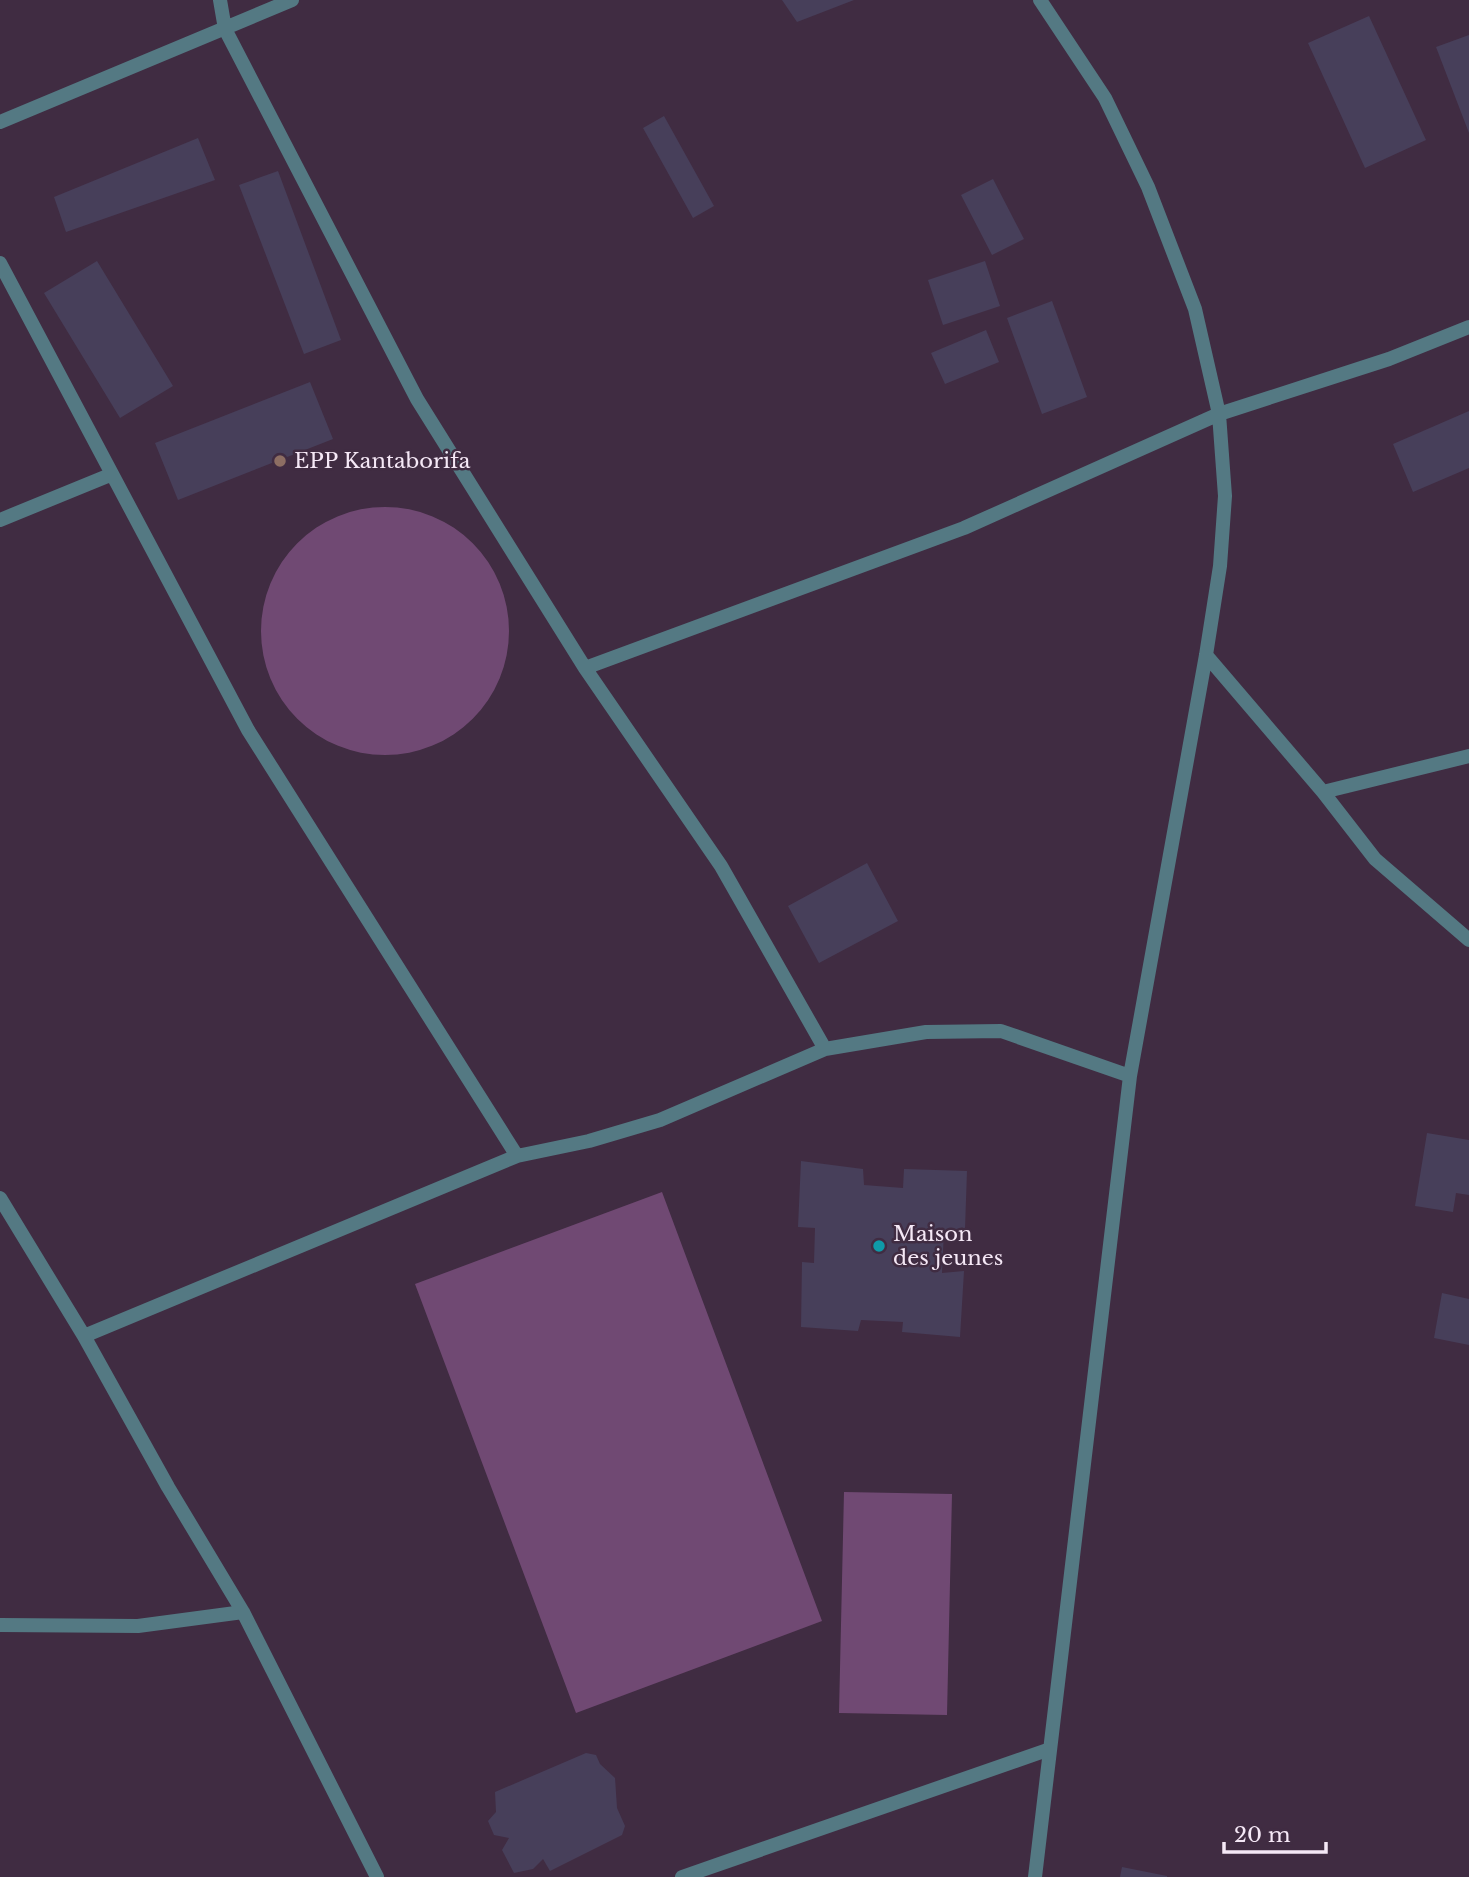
<svg xmlns="http://www.w3.org/2000/svg" width="1469" height="1877" viewBox="0 0 1469 1877" font-family="'Libre Baskerville',serif">
  <style>
    .green { fill: #704973 }
    .building { fill: #473f5a }
    .lines { fill: none; stroke-linecap: round; stroke-linejoin: round }
    .street { stroke: #547983; stroke-width: 14 }
    .education-dot { fill: #8d6e63; stroke: #402c42; stroke-width: 2.5 }
    .culture-dot { fill: #0f9aa8; stroke: #402c42; stroke-width: 2.5 }
    .labels { text-anchor: middle; dominant-baseline: central; stroke-width: 5; stroke-linejoin: round; paint-order: stroke }
    .poi-label { font-size: 21px; fill: #f5e8f6; stroke: #402c42; text-anchor: start }
  </style>
  <rect width="100%" height="100%" fill="#402c42"/>
  <path class="green" d="M261 631a124 124 0 1 1 248 0a124 124 0 1 1-248 0Z
    M662,1192l160,429 -246,92 -161,-429z
    M844,1492l108,2 -5,221 -108,-2z"/>
  <path class="building" d="M782,0h72l-57,22z
    M1369,16l57,124 -61,28 -57,-125z
    M1469,35v98l-33,-86z
    M664,116l50,90 -21,12 -50,-90z
    M198,138l17,42 -149,52 -12,-35z
    M278,171l63,169 -37,14 -65,-169z
    M993,179l31,60 -32,16 -31,-60z
    M97,261l76,125 -53,32 -76,-125z
    M985,261l15,45 -57,19 -15,-45z
    M1052,301l35,96 -45,17 -35,-96z
    M986,330l13,32 -54,22 -14,-31z
    M310,382l23,57 -155,61 -23,-57z
    M1469,411v57l-56,24 -20,-48z
    M867,863l31,58 -79,42 -31,-57z
    M1427,1133l42,7v55l-13,-2 -3,19 -38,-6z
    M801,1161l62,8 1,16 39,3 1,-19 63,2 -2,58 -21,1 -2,43 22,-2 -4,66 -58,-5 1,-10 -42,-2 -3,11 -57,-4 1,-65 12,1 1,-35 -17,-1z
    M1442,1293l27,6v46l-35,-7z
    M586,1753l10,2 4,9 15,14 2,30 8,18 -3,9 -72,36 -7,-12 -10,10 -19,4 -12,-23 7,-12 -15,-3 -6,-14 8,-9 -1,-20z
    M1122,1867l45,9v1h-47z"/>
  <g class="lines">
    <path class="street" d="M220,0l5,29 192,370 168,269 136,198 104,183
      M0,122l292,-122
      M0,263l248,467 269,426
      M0,520l110,-45
      M1206,655l117,137 52,67 94,81
      M585,668l379,-140 255,-114 170,-55 80,-32
      M1323,792l146,-36
      M0,1198l84,138 84,151 75,125 134,265
      M84,1336l433,-180 72,-15 71,-21 165,-71 101,-17 75,-1 129,45
      M0,1625l138,1 105,-14
      M682,1877l368,-128
      M1035,1877l95,-801 76,-421 14,-89 5,-70 -6,-82 -24,-105 -47,-122 -43,-89 -65,-98"/>
  </g>
  <circle class="education-dot" cx="280" cy="461" r="7"/>
  <circle class="culture-dot" cx="879" cy="1246" r="7"/>
  <g class="labels">
    <g class="poi-label">
      <text x="294" y="461">EPP Kantaborifa</text>
      <text x="893" y="1234">Maison<tspan x="893" dy="24">des jeunes</tspan></text>
    </g>
  </g>
  <path d="M1224 1842v10h102v-10" fill="none" stroke="#f5e8f6" stroke-width="3.5"/>
  <text x="1234" y="1842" font-size="21" fill="#f5e8f6" stroke="#402c42" stroke-width="5" paint-order="stroke">20 m</text>
</svg>
